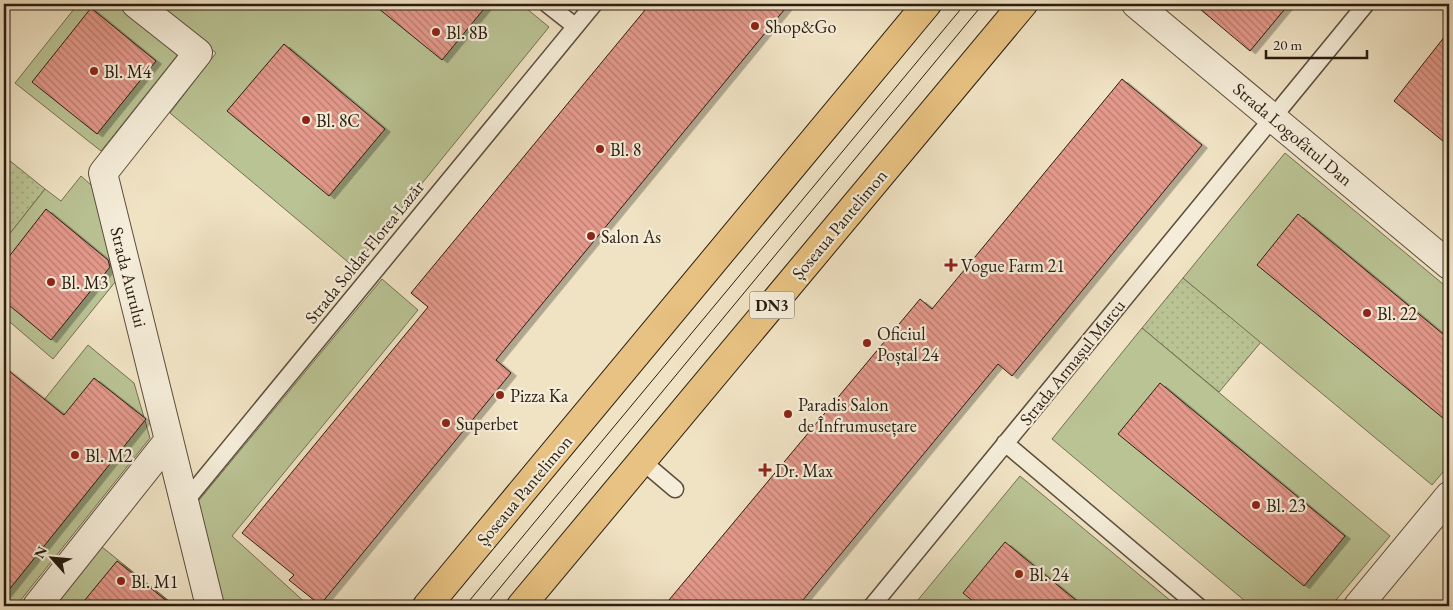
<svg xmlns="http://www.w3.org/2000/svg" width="1453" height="610" viewBox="0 0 1453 610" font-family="'EB Garamond',serif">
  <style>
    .grass { fill: url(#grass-dots); stroke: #727052 }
    .garden { fill: #bac394; stroke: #727052 }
    .building { fill: url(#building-back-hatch); stroke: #2a1d11; filter: url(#shadow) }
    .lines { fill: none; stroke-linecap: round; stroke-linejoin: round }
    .lane-casing { stroke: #5c4e3e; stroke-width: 19 }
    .street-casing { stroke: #5c4e3e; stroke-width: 30 }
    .primary-casing { stroke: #2a1d11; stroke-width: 30 }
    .lane { stroke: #f5edd9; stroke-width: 16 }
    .street { stroke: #f5edd9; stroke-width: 28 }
    .primary { stroke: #e8c282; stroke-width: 28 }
    .tram { stroke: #2a1d11; stroke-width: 1 }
    .poi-dot { fill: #8f2418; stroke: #f5edd9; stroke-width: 2 }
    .labels { text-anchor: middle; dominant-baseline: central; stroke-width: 4.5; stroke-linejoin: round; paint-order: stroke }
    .shield { fill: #f5edd9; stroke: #675b4d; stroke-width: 1 }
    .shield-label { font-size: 16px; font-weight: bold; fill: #2a1d11 }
    .poi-label { font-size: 18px; fill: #2a1d11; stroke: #f5edd9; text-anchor: start }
    .street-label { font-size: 18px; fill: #2a1d11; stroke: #f5edd9 }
  </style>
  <defs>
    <pattern id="grass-dots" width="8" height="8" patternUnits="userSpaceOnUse" patternTransform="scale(1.25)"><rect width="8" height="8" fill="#bac394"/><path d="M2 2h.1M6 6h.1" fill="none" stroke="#a0a77f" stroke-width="1.8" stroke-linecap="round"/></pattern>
    <pattern id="building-back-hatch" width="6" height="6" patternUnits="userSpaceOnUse" patternTransform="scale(1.25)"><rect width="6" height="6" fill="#e4998b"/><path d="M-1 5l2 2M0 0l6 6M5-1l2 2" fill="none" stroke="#b97c70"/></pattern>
    <filter id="shadow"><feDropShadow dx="5.5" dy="3" stdDeviation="0" flood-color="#0004"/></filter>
  </defs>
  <rect width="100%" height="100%" fill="#f0e3c4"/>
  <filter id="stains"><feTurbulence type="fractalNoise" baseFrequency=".004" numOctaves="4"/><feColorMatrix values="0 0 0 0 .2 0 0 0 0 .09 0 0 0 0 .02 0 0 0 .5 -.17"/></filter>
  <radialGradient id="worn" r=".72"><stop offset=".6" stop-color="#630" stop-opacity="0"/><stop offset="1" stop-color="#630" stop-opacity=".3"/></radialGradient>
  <path class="grass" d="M4,156l41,33 -41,52z
    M1183,278l78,64 -42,50 -77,-64z"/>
  <path class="garden" d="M78,4h39l62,49 -78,98 -86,-68z
    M156,4h365l28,23 -195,240 -184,-154 46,-60z
    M1285,153l164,136v176l-17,20 -249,-207z
    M81,176l20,18 19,82 -67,83 -49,-42v-76l41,-52 16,12z
    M382,279l36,31 -186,226 77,70h-89l-25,-101z
    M1142,328l248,208 -59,70h-80l-199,-167z
    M88,345l46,38 16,55 -134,168h-12v-156z
    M1020,476l157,130h-264z
    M102,547l72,58 -1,1h-118z"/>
  <path class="building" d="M373,4h115l-46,56z
    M650,4h139l-293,356 15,13 -191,232 -31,-25 5,-5 -52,-42 186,-226 -17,-14z
    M1194,4h95l-39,47z
    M91,8l65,53 -59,73 -65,-52z
    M1449,31v115l-55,-45z
    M284,44l101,85 -56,67 -102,-85z
    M1122,79l80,66 -190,231 -14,-12 -200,242h-134l256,-307 12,10z
    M46,209l62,51 2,7 -59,73 -47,-39v-38z
    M1298,214l151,125v84l-192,-158z
    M4,367l60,48 30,-37 52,41 -142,177z
    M1160,383l185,153 -41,50 -186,-152z
    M1005,542l78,64h-104l-16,-13z
    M117,561l56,45h-93z"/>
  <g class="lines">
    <defs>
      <path id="lane" d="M547,4l28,22
        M1005,443l193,163
        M642,461l33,28
        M184,503l410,-499
        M872,606l494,-602"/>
      <path id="street" d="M136,4l62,49 -95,120 107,433
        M1136,4l313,261
        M37,606l132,-166
        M1358,606l91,-110"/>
      <path id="primary" d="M427,606l500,-602
        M521,606l502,-602"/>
    </defs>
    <use href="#lane" class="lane-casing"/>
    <use href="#street" class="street-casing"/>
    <use href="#primary" class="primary-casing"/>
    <use href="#lane" class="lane"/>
    <use href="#street" class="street"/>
    <use href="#primary" class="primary"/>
    <path class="tram" d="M465,606l500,-602
      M485,606l498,-602"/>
  </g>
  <g class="poi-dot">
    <circle cx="755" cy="26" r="5"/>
    <circle cx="436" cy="32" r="5"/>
    <circle cx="94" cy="71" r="5"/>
    <circle cx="306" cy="120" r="5"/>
    <circle cx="600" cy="149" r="5"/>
    <circle cx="591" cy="236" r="5"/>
    <path d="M948.5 257.5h5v5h5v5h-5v5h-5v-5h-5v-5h5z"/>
    <circle cx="51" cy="282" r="5"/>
    <circle cx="1367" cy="313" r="5"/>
    <circle cx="867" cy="343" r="5"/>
    <circle cx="500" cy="395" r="5"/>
    <circle cx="788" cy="414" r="5"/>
    <circle cx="446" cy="423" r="5"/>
    <circle cx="75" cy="455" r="5"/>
    <path d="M762.5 462.5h5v5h5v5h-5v5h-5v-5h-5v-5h5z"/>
    <circle cx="1256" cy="505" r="5"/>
    <circle cx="1019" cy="574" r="5"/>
    <circle cx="121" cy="581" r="5"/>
  </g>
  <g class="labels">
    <rect class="shield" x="749.5" y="291.5" width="45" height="27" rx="4"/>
    <g class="shield-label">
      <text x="772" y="305">DN3</text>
    </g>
    <g class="poi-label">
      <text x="765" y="26">Shop&amp;Go</text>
      <text x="446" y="32">Bl. 8B</text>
      <text x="104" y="71">Bl. M4</text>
      <text x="316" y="120">Bl. 8C</text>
      <text x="610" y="149">Bl. 8</text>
      <text x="601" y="236">Salon As</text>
      <text x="961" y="265">Vogue Farm 21</text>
      <text x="61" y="282">Bl. M3</text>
      <text x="1377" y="313">Bl. 22</text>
      <text x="877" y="333">Oficiul<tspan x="877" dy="21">Poștal 24</tspan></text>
      <text x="510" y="395">Pizza Ka</text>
      <text x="798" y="404">Paradis Salon<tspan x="798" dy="21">de Înfrumusețare</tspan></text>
      <text x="456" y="423">Superbet</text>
      <text x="85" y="455">Bl. M2</text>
      <text x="775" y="470">Dr. Max</text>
      <text x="1266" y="505">Bl. 23</text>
      <text x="1029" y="574">Bl. 24</text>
      <text x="131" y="581">Bl. M1</text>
    </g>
    <g class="street-label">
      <text transform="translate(1293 134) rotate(40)">Strada Logofătul Dan</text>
      <text transform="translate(839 224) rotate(-50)">Șoseaua Pantelimon</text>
      <text transform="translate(364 252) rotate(-51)">Strada Soldat Florea Lazăr</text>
      <text transform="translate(129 277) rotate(76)">Strada Aurului</text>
      <text transform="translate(1072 362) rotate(-51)">Strada Armașul Marcu</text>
      <text transform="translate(524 490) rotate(-50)">Șoseaua Pantelimon</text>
    </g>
  </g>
  <rect width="1453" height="610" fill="none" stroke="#f0e3c4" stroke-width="20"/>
  <rect x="5" y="5" width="1443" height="600" fill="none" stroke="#2a1d11" stroke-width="2.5"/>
  <rect x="10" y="10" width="1433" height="590" fill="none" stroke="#2a1d11"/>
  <g transform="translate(52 558) rotate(297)" stroke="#f5edd9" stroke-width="4" paint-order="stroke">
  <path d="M0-4L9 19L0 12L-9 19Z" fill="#2a1d11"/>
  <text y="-8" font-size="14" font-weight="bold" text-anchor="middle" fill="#2a1d11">N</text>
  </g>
  <path d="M1266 50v8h101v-8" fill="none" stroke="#2a1d11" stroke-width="2.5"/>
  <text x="1273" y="50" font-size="15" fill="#2a1d11" stroke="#f5edd9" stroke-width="4" paint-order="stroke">20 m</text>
  <rect width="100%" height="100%" filter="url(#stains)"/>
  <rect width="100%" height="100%" fill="url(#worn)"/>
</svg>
